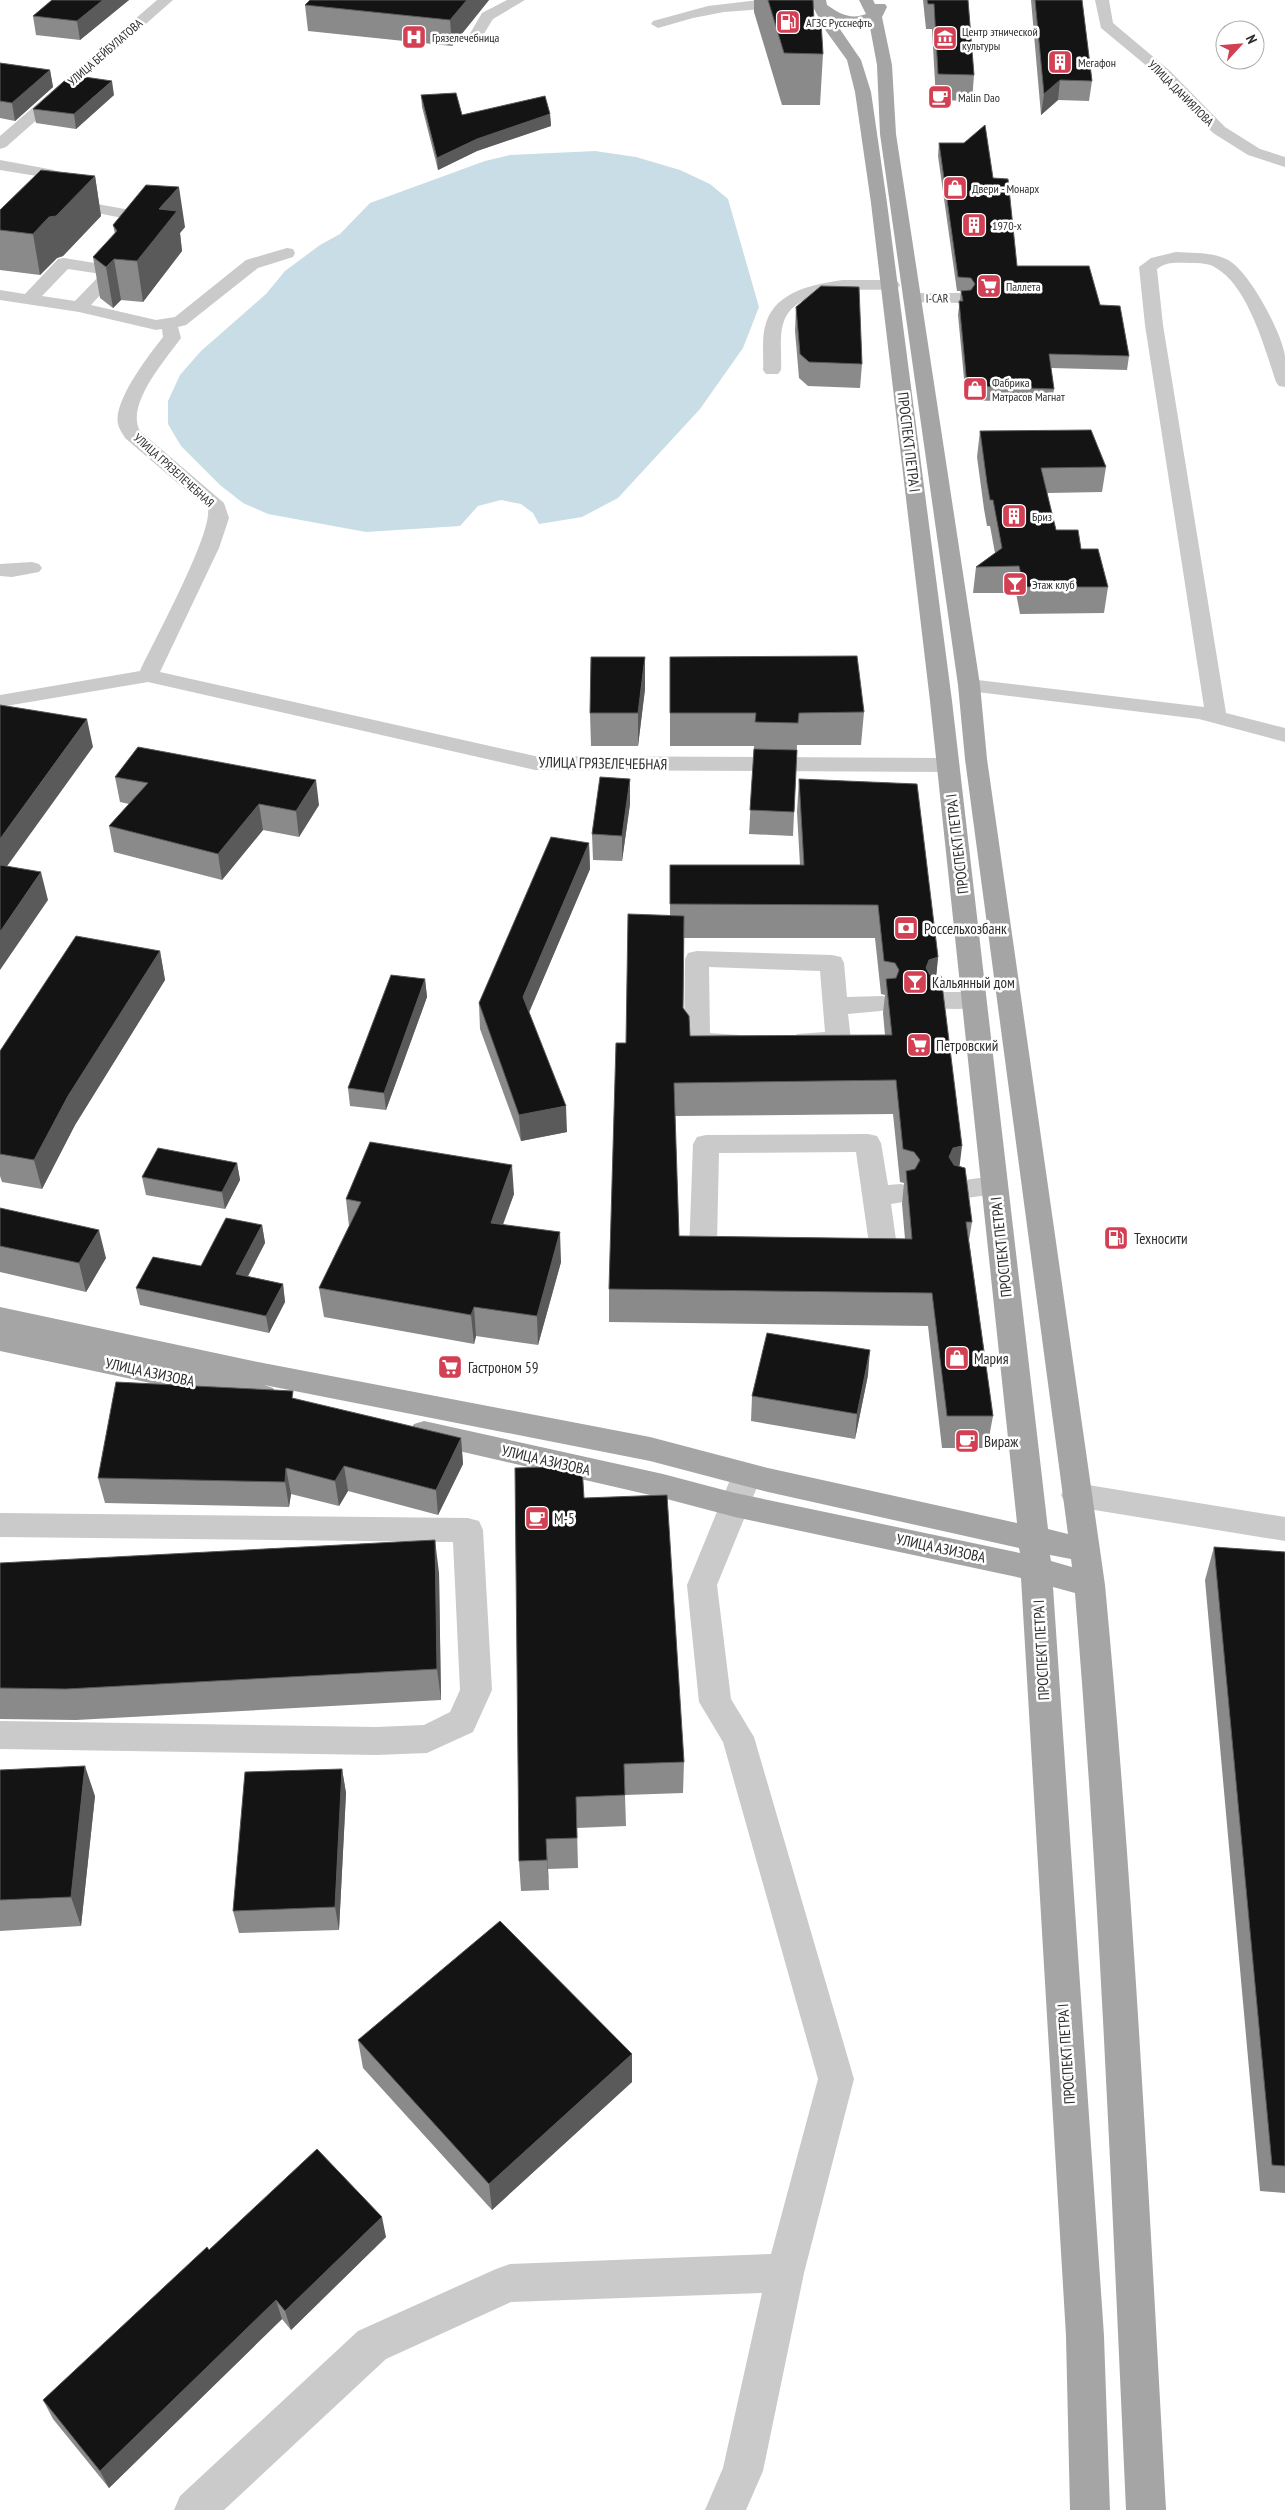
<svg xmlns="http://www.w3.org/2000/svg" width="1285" height="2510" viewBox="0 0 1285 2510" font-family="'PT Sans Narrow',sans-serif">
  <style>
    .water { fill: #c9dde7 }
    .lines { fill: none; stroke-linecap: round; stroke-linejoin: round }
    .minor { fill: #cacaca; fill-rule: evenodd }
    .major { fill: #a5a5a5; fill-rule: evenodd }
    .wall { fill: #8a8a8a; fill-rule: evenodd }
    .shaded-wall { fill: #5a5a5a }
    .building { fill: #141414; stroke: #5a5a5a; fill-rule: evenodd }
    .labels { text-anchor: middle; dominant-baseline: central; stroke-width: 5; stroke-linejoin: round; paint-order: stroke }
    .far-poi-label { font-size: 12px; fill: #2d2d2d; stroke: #fff; text-anchor: start }
    .far-street-label { font-size: 12px; fill: #2d2d2d; stroke: #fff }
    .street-label { font-size: 15px; fill: #2d2d2d; stroke: #fff }
    .poi-label { font-size: 15px; fill: #2d2d2d; stroke: #fff; text-anchor: start }
  </style>
  <rect width="100%" height="100%" fill="#fff"/>
  <path class="water" d="M595,151l41,6 44,13 30,14 18,15 31,108 -16,41 -43,61 -82,89 -36,19 -43,7 -6,-11 -12,-9 -20,-4 -23,6 -18,20 -94,6 -98,-18 -25,-11 -23,-18 -39,-39 -13,-22v-23l12,-26 21,-24 65,-57 19,-23 35,-26 20,-11 30,-31 115,-42 25,-6z"/>
  <g class="lines">
    <path class="minor" d="M157,0h16l-167,147 -6,2v-13z
      M507,0h18l-32,19 -13,21h-10l-2,-3 14,-24z
      M759,0h39l2,3 -7,4 -69,5 -31,6 -35,10 -7,-4 2,-3 55,-15z
      M1095,0h14l4,23 57,48 55,56 35,22 25,8v10l-37,-12 -35,-22 -53,-56 -59,-49z
      M0,160l54,10 13,8 15,20 15,6 67,12 2,4 -2,4 -6,1 -71,-14 -17,-7 -15,-20 -12,-7 -43,-7z
      M287,248l6,1 2,4 -2,4 -35,11 -72,57 -8,2 3,11c-15,21 -56,67 -41,93l84,72 5,15 -10,30 -59,124 375,84 412,2 8,2 3,5 -3,5 -8,2 -412,-2 -387,-88 -148,25v-12l140,-24c14,-30 72,-136 68,-162l-83,-71c-2,-4 -6,-9 -7,-14 -5,-23 31,-69 45,-87l-1,-8 -6,1 -77,-18 -79,-12v-10l25,4 33,-35 6,-1 49,8 6,1 3,4 -31,34 65,15 19,-3 71,-57zM68,269l33,5 -26,27 -33,-5z
      M1176,252c16,1 35,0 50,7 22,9 56,74 59,97 0,10 0,21 0,31l-6,-1 -3,-4c-11,-33 -28,-96 -60,-114 -7,-5 -17,-5 -26,-5 -12,0 -23,-2 -33,6l6,56 63,388 59,15v14l-86,-23 -230,-28 -8,-1 -3,-5 3,-5 8,-1 235,28 -59,-382 -6,-58 12,-9z
      M843,280h48l6,1 3,4 -3,4 -6,1c-30,0 -97,-5 -108,34 -4,14 -1,31 -2,46l-3,4h-12l-3,-4c1,-15 -2,-32 3,-47 10,-32 48,-39 77,-43z
      M912,293h51l6,1 3,4 -3,4 -6,1 -57,-1 -3,-4 3,-4z
      M32,562l7,2 3,4 -3,4 -27,5 -12,-1v-12z
      M697,951l135,4 9,2 3,6 3,34 35,-1 9,2 3,6 -3,6 -43,4 3,26 -4,6c-15,4 -35,4 -50,0l-4,-6 4,-6 28,-2 -5,-61 -111,-4 1,66 29,2 4,6 -4,6c-16,4 -35,4 -51,0l-4,-6 1,-82 3,-6z
      M936,992h38l9,2 3,6 -3,6c-17,4 -39,4 -56,0l-3,-6 3,-6z
      M868,1134l9,2 4,7 7,42 13,-1 9,3 4,7 -4,7 -19,3 7,50 -4,7c-14,4 -29,4 -43,0l-4,-7 4,-7 18,-3 -13,-92 -137,1 -2,89 19,3 4,7 -4,7c-14,4 -29,4 -43,0l-4,-7 4,-108 4,-7 9,-2z
      M994,1176l9,3 4,7 -4,7 -44,6 -9,-3 -4,-7 4,-7z
      M747,1463l11,4 4,8 -45,110 14,114 23,38 100,342 -50,194 -41,198 -17,39h-41l18,-42 39,-175 -251,9 -125,57 -162,151h-50l6,-14 178,-165 138,-62 14,-5 261,-10 47,-175 -95,-337 -24,-40 -12,-117 45,-110 4,-8z
      M1076,1483l209,34v24l-209,-34 -11,-4 -4,-8 4,-8z
      M0,1513l468,5 11,3 4,9 9,160 -19,42 -46,21 -51,2 -376,-6v-28l376,6 48,-2 26,-13 10,-22 -7,-148 -453,-5z"/>
    <path class="major" d="M812,0h14l1,5c13,9 24,15 39,9l-7,-14h14l2,4h10l2,3 -5,10 10,48 4,69 84,551 7,74 118,826c29,308 44,617 61,925h-40c-14,-306 -26,-612 -51,-917l-22,-6 51,749 6,174h-40l-4,-174 -45,-758 -286,-61 -72,-19 -239,-55 -10,-3 -5,-8 5,-8 10,-3 239,53 72,19 285,60 -1,-5 -251,-56 -118,-31 -386,-76 9,3 4,8 -4,8 -10,3 -263,-56v-22l186,40 -186,-40v-22l253,54 397,76 118,31 249,55 -87,-822 -59,-498 -16,-111 -8,-32 -21,-29 -13,-24zM835,22l18,3 16,-3 8,43 3,69 78,551 7,74 103,775 -20,-5 -96,-828 -65,-498 -16,-111 -10,-32zM1050,1555l21,4 1,8 -21,-6z"/>
  </g>
  <path class="wall" d="M52,0h77l-49,40 -44,-5 -3,-19z
    M489,0l-37,46 -144,-15 -3,-26z
    M754,0h59l1,21 9,33 -3,51h-38l-28,-93z
    M923,0h45l6,75 -2,26 -36,-1 -4,-71h-6z
    M1031,0h51l10,81 -3,20 -31,-1 -17,15z
    M0,63l50,7 3,17 -38,34 -15,-3z
    M114,95l-38,34 -40,-6 -3,-14z
    M421,95l41,20 88,-1 1,12 -74,25 -39,19 -16,-63z
    M939,143l54,35 24,88 83,39 29,51 -2,14 -76,-2 3,21 -2,14 -86,-3 -8,-85 3,-24h-4l-19,-135z
    M95,176l6,40 -38,40 -6,2 -17,17 -40,-5v-60z
    M113,225l72,2 -5,6 2,18 -39,51 -22,-2 -8,8 -13,-10 -7,-41 22,-23z
    M796,307l66,57 -2,24 -52,-2 -9,-8 -4,-47z
    M980,431l126,36 -4,25 -55,1 9,37 25,19 27,38 -4,26 -84,1 -4,-21h-43l3,-26 19,-14 -5,-27h-3l-3,-17 -7,-52z
    M670,657l194,55 -3,33h-64l-4,91 -44,-2 5,-88h-84z
    M645,689l-7,57h-47l-1,-33z
    M115,777l204,28 -20,32 -36,-7 -41,50 -108,-28 -5,-26 20,-22 -9,-2z
    M630,779v25l-8,57 -29,-1 -1,-26z
    M799,779l139,178 -2,19 23,190 13,56 -3,18 24,176 -6,32h-45l-14,-122 -319,-4v-33l17,-246 44,-127v-51h130l-3,-53zM684,938h191l6,56 4,1 -2,18 2,22 -195,1 -7,-28zM893,1114l7,68 4,1 -2,21 3,35 -226,-3 -4,-120z
    M589,843l1,26 -61,143 38,120 -46,9 -41,-112 -1,-26z
    M160,951l5,29 -90,145 -33,64 -40,-7 -2,-6v-125z
    M425,979l2,18 -41,113 -36,-4 -2,-18z
    M237,1163l3,17 -15,29 -79,-14 -4,-18z
    M514,1194l-11,31 58,37 -23,83 -62,-9 -2,8 -150,-27 -5,-29 30,-62 -3,-27z
    M0,1208l106,50 -20,34 -86,-20z
    M262,1225l3,18 -18,33 36,8 2,18 -16,31 -129,-28 -4,-17 65,-22z
    M868,1375l-13,64 -104,-18 1,-25z
    M294,1399l167,39 2,26 -25,51 -90,-24 -9,15 -48,-12 -2,13 -184,-4 -7,-25z
    M584,1498l100,264 -1,31 -58,2 1,31 -49,2 1,40 -30,1 1,21 -28,1 -2,-30z
    M1214,1547l71,5v641l-25,-2 -55,-611z
    M0,1563l439,10 2,127 -365,20 -76,-1z
    M342,1769l4,24 -7,137 -100,3 -6,-22z
    M0,1770l95,26 -14,130 -81,5z
    M358,2040l274,14v28l-140,128 -129,-142z
    M386,2237l-95,93 -9,-11 -173,169 -56,-69 -10,-19 166,-150z"/>
  <path class="shaded-wall" d="M103,0h26l-49,40 -3,-19z
    M467,0h22l-37,46 -2,-26z
    M50,70l3,17 -38,34 -3,-18z
    M1060,80l-2,20 -17,15 3,-21z
    M112,81l2,14 -38,34 -2,-15z
    M550,114l1,12 -74,25 -39,19 -1,-12 40,-19z
    M95,176l6,40 -38,40 -6,2 -17,17 -7,-41 16,-17z
    M179,187l6,40 -5,6 2,18 -39,51 -6,-41 22,-52z
    M114,259l7,41 -8,8 -7,-41z
    M645,657v32l-7,57v-33z
    M87,719l6,28 -93,129v-37z
    M630,779v25l-8,57v-25z
    M316,780l3,25 -20,32 -3,-26z
    M259,804l4,26 -41,50 -4,-26z
    M589,843l1,26 -65,153 -2,-25z
    M41,872l7,28 -48,70v-38z
    M160,951l5,29 -90,145 -33,64 -8,-29 34,-64z
    M938,957l-3,33 -9,-22 3,-8z
    M425,979l2,18 -41,113 -2,-17z
    M566,1106l1,26 -46,9 -2,-26z
    M962,1146l-4,33 -9,-22 4,-9z
    M237,1163l3,17 -15,29 -3,-17z
    M512,1165l2,29 -22,59 -1,-30z
    M262,1225l3,18 -25,49 -4,-18z
    M99,1230l7,28 -20,34 -7,-29z
    M560,1232l1,30 -23,83 -1,-29z
    M283,1284l2,18 -16,31 -3,-17z
    M474,1307l2,29 -2,8 -3,-29z
    M870,1350l-2,25 -13,64 2,-25z
    M461,1438l2,26 -25,51 -2,-25z
    M344,1466l4,25 -9,15 -4,-25z
    M286,1468l5,26 -2,13 -4,-25z
    M435,1540l4,33 2,127 -4,-31z
    M85,1766l10,30 -14,130 -10,-29z
    M342,1769l4,24 -7,137 -4,-23z
    M546,1839l2,30 1,21 -2,-30z
    M632,2054v28l-140,128 -3,-26z
    M382,2217l4,20 -95,93 -6,-19z
    M276,2300l6,19 -173,169 -9,-17z"/>
  <path class="building" d="M52,0h51l-26,21 -44,-5z
    M310,0h157l-17,20 -145,-15z
    M768,0h45l1,21h7l2,33 -39,-1z
    M927,0h41l6,75 -36,-1 -4,-70h-6z
    M1035,0h47l10,81 -32,-1 -16,14z
    M0,63l50,7 -38,33 -12,-2z
    M71,75l41,6 -38,33 -41,-5z
    M456,93l6,22 83,-19 5,18 -73,25 -40,19 -16,-63z
    M985,125l8,53 15,1 9,87h72l11,39 20,1 9,50 -80,-2 5,35 -87,-3 -8,-85h4l-2,-10 10,-1 4,-6 -4,-6 -13,-1 -19,-134h25z
    M41,170l54,6 -39,40 -7,1 -16,17 -33,-4v-20z
    M146,185l33,2 -20,22 18,2 -40,50 -23,-2 -8,8 -13,-10 24,-26 -4,-6z
    M821,286l38,1 3,77 -53,-2 -9,-8 -4,-47z
    M1091,430l15,37 -65,1 15,62h22l3,19h17l10,38h-84l-5,-21 -43,1 26,-19 -9,-48h-3l-3,-17 -7,-52z
    M857,656l7,56 -65,1 -1,10 -43,-1 1,-9h-86v-56z
    M591,657h54l-7,56h-48z
    M0,705l87,14 -87,120z
    M138,747l178,33 -20,31 -37,-7 -41,50 -109,-28 39,-43 -33,-6z
    M754,749l43,1 -3,62 -44,-2z
    M600,777l30,2 -8,57 -30,-2z
    M799,779l118,5 21,173 -9,3 -3,8 4,7 11,1 21,170 -9,2 -4,9 5,8 11,3 7,54h-6l27,194h-46l-15,-123 -323,-4 7,-246h10l2,-129 56,2 -1,92 6,8 1,20 202,-1 -6,-56 10,-1 3,-8 -4,-7 -11,-2 -6,-56 -208,-1v-39h134zM896,1080l7,69 11,3 6,8 -5,9 -9,2 6,68 -233,-3 -5,-153z
    M551,837l38,6 -66,154 43,109 -47,9 -40,-112z
    M0,865l41,7 -41,60z
    M76,936l84,15 -92,145 -34,64 -34,-6v-103z
    M391,975l34,4 -41,114 -36,-5z
    M370,1142l142,23 -21,58 69,9 -23,84 -63,-9 -3,8 -152,-27 42,-86 -15,-3z
    M158,1148l79,15 -15,29 -80,-15z
    M0,1208l99,22 -20,33 -79,-17z
    M226,1218l36,7 -26,49 47,10 -17,32 -130,-28 17,-31 48,9z
    M767,1333l103,17 -13,64 -105,-18z
    M116,1382l177,9 -1,7 169,40 -25,52 -92,-24 -9,15 -49,-13 -1,14 -187,-4z
    M582,1466l2,32 83,-3 17,267 -60,2 1,31 -49,2 1,41 -31,1 1,21 -28,1 -4,-393z
    M435,1540l2,129 -371,20 -66,-1v-125z
    M1214,1547l71,5v614l-13,-1z
    M85,1766l-14,131 -71,3v-130z
    M342,1769l-7,138 -102,4 12,-139z
    M500,1921l132,133 -143,130 -131,-144z
    M317,2149l65,68 -97,94 -9,-11 -176,171 -57,-71 164,-153 2,3z"/>
  <defs>
    <symbol id="fuel-square" viewBox="-11 -11 22 22"><rect x="-9" y="-9" width="18" height="18" rx="4" fill="#d33f53" stroke="#fff"/><path d="M-5.5-6h7V0h2V4h1.3V-2.5L3-4.5l.8-.8L6-3V5H2.5V1h-1V6h-7ZM-4.2-4.7v3.2H.2V-4.7Z" fill="#fff"/></symbol>
    <symbol id="hospital-square" viewBox="-11 -11 22 22"><rect x="-9" y="-9" width="18" height="18" rx="4" fill="#d33f53" stroke="#fff"/><path d="M-5-5h3v3.5h4V-5h3V5h-3V1.5h-4V5h-3Z" fill="#fff"/></symbol>
    <symbol id="museum-square" viewBox="-11 -11 22 22"><rect x="-9" y="-9" width="18" height="18" rx="4" fill="#d33f53" stroke="#fff"/><path d="M0-6L6-3V-2H-6V-3ZM-5-1h2V3h-2ZM-1-1h2V3h-2ZM3-1h2V3H3ZM-6 4H6V6H-6Z" fill="#fff"/></symbol>
    <symbol id="building-square" viewBox="-11 -11 22 22"><rect x="-9" y="-9" width="18" height="18" rx="4" fill="#d33f53" stroke="#fff"/><path d="M-4-6H4V6H1V3H-1V6H-4ZM-2.5-4.3h1.7v1.8h-1.7ZM.8-4.3h1.7v1.8H.8ZM-2.5-1h1.7V.8h-1.7ZM.8-1h1.7V.8H.8Z" fill="#fff"/></symbol>
    <symbol id="cafe-square" viewBox="-11 -11 22 22"><rect x="-9" y="-9" width="18" height="18" rx="4" fill="#d33f53" stroke="#fff"/><path d="M-5.5-4.5H6V0H3Q3 3.5 0 3.5H-2.5Q-5.5 3.5-5.5 0ZM3-3.2v2h1.7v-2ZM-6 4.5H4V6H-6Z" fill="#fff"/></symbol>
    <symbol id="shop-square" viewBox="-11 -11 22 22"><rect x="-9" y="-9" width="18" height="18" rx="4" fill="#d33f53" stroke="#fff"/><path d="M-5-2.5h2.3a2.7 3.5 0 0 1 5.4 0H5L5.5 6h-11ZM-1.5-2.5h3a1.5 2.3 0 0 0-3 0Z" fill="#fff"/></symbol>
    <symbol id="supermarket-square" viewBox="-11 -11 22 22"><rect x="-9" y="-9" width="18" height="18" rx="4" fill="#d33f53" stroke="#fff"/><path d="M-6-5.5h2.5l.6 2H6L4.5 2H-2.5L-4.4-4H-6ZM-1.5 3.2a1.3 1.3 0 1 0 .1 0ZM3 3.2a1.3 1.3 0 1 0 .1 0Z" fill="#fff"/></symbol>
    <symbol id="bar-square" viewBox="-11 -11 22 22"><rect x="-9" y="-9" width="18" height="18" rx="4" fill="#d33f53" stroke="#fff"/><path d="M-6-5H6L.8 .8V4.5H3.5V6h-7V4.5H-.8V.8Z" fill="#fff"/></symbol>
    <symbol id="bank-square" viewBox="-11 -11 22 22"><rect x="-9" y="-9" width="18" height="18" rx="4" fill="#d33f53" stroke="#fff"/><path d="M-6-4H6V4H-6ZM0-2.3a2.3 2.3 0 1 0 0 4.6a2.3 2.3 0 1 0 0-4.6Z" fill="#fff"/></symbol>
  </defs>
  <g fill-rule="evenodd">
    <use href="#fuel-square" x="774" y="8" width="28" height="28"/>
    <use href="#hospital-square" x="400" y="23" width="28" height="28"/>
    <use href="#museum-square" x="931" y="24" width="28" height="28"/>
    <use href="#building-square" x="1046" y="48" width="28" height="28"/>
    <use href="#cafe-square" x="926" y="83" width="28" height="28"/>
    <use href="#shop-square" x="941" y="174" width="28" height="28"/>
    <use href="#building-square" x="960" y="211" width="28" height="28"/>
    <use href="#supermarket-square" x="975" y="272" width="28" height="28"/>
    <use href="#shop-square" x="961" y="375" width="28" height="28"/>
    <use href="#building-square" x="1000" y="502" width="28" height="28"/>
    <use href="#bar-square" x="1001" y="570" width="28" height="28"/>
    <use href="#bank-square" x="892" y="914" width="28" height="28"/>
    <use href="#bar-square" x="901" y="968" width="28" height="28"/>
    <use href="#supermarket-square" x="905" y="1031" width="28" height="28"/>
    <use href="#fuel-square" x="1102" y="1224" width="28" height="28"/>
    <use href="#shop-square" x="943" y="1344" width="28" height="28"/>
    <use href="#supermarket-square" x="436" y="1353" width="28" height="28"/>
    <use href="#cafe-square" x="953" y="1427" width="28" height="28"/>
    <use href="#cafe-square" x="523" y="1504" width="28" height="28"/>
  </g>
  <g class="labels">
    <g class="far-poi-label">
      <text x="806" y="22">АГЗС Русснефть</text>
      <text x="962" y="31">Центр этнической<tspan x="962" dy="14">культуры</tspan></text>
      <text x="432" y="37">Грязелечебница</text>
      <text x="1078" y="62">Мегафон</text>
      <text x="958" y="97">Malin Dao</text>
      <text x="972" y="188">Двери - Монарх</text>
      <text x="992" y="225">1970-х</text>
      <text x="1006" y="286">Паллета</text>
      <text x="992" y="382">Фабрика<tspan x="992" dy="14">Матрасов Магнат</tspan></text>
      <text x="1032" y="516">Бриз</text>
      <text x="1032" y="584">Этаж клуб</text>
    </g>
    <g class="far-street-label">
      <text transform="translate(105 52) rotate(-41)">УЛИЦА БЕЙБУЛАТОВА</text>
      <text transform="translate(1181 93) rotate(45)">УЛИЦА ДАНИЯЛОВА</text>
      <text transform="translate(937 298) rotate(-1)">I-CAR</text>
      <text transform="translate(174 470) rotate(42)">УЛИЦА ГРЯЗЕЛЕЧЕБНАЯ</text>
    </g>
    <g class="street-label">
      <text transform="translate(909 442) rotate(83)">ПРОСПЕКТ ПЕТРА I</text>
      <text transform="translate(603 763) rotate(1)">УЛИЦА ГРЯЗЕЛЕЧЕБНАЯ</text>
      <text transform="translate(957 844) rotate(-97)">ПРОСПЕКТ ПЕТРА I</text>
      <text transform="translate(1001 1247) rotate(-96)">ПРОСПЕКТ ПЕТРА I</text>
      <text transform="translate(150 1372) rotate(12)">УЛИЦА АЗИЗОВА</text>
      <text transform="translate(546 1460) rotate(13)">УЛИЦА АЗИЗОВА</text>
      <text transform="translate(941 1548) rotate(12)">УЛИЦА АЗИЗОВА</text>
      <text transform="translate(1041 1650) rotate(-93)">ПРОСПЕКТ ПЕТРА I</text>
      <text transform="translate(1066 2054) rotate(-94)">ПРОСПЕКТ ПЕТРА I</text>
    </g>
    <g class="poi-label">
      <text x="924" y="928">Россельхозбанк</text>
      <text x="932" y="982">Кальянный дом</text>
      <text x="936" y="1045">Петровский</text>
      <text x="1134" y="1238">Техносити</text>
      <text x="974" y="1358">Мария</text>
      <text x="468" y="1367">Гастроном 59</text>
      <text x="984" y="1441">Вираж</text>
      <text x="554" y="1518">М-5</text>
    </g>
  </g>
  <g transform="translate(1240 45) rotate(64)"><circle r="24" fill="#ffffff" stroke="#ababab"/>
  <path d="M0-4L9 19L0 12L-9 19Z" fill="#d33f53"/>
  <text y="-8" font-size="14" font-weight="bold" text-anchor="middle" fill="#2d2d2d">N</text>
  </g>
</svg>
